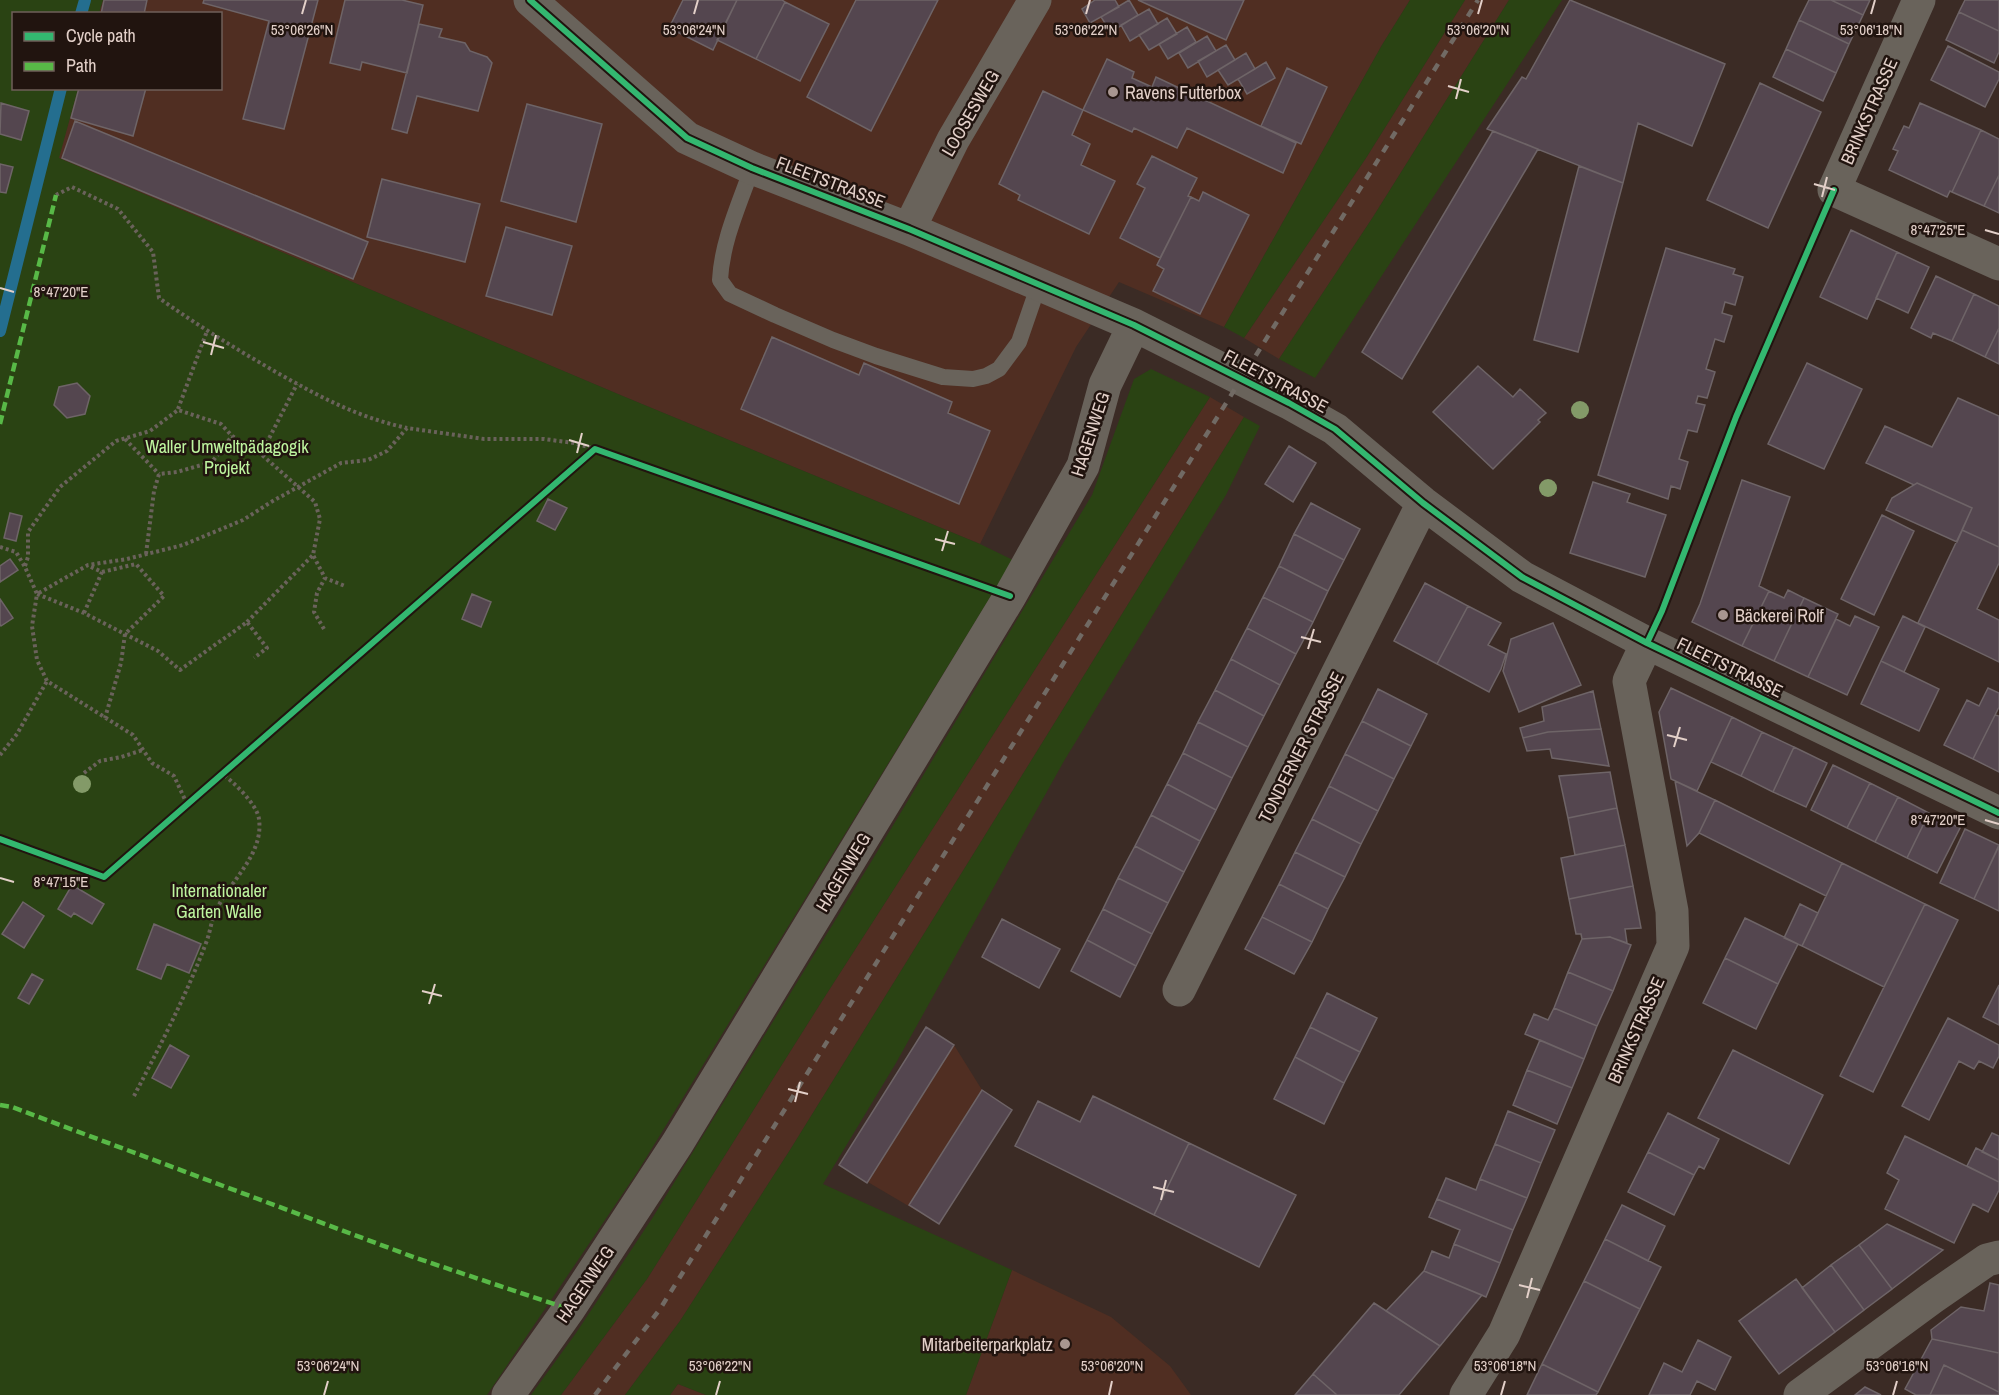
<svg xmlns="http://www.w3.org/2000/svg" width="1999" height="1395" viewBox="0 0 1999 1395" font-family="'Archivo Narrow',sans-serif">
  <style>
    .built { fill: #502e22 }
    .green { fill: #2a4313 }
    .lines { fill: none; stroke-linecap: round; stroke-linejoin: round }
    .stream { stroke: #246e8f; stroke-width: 12 }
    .building { fill: #54464f; stroke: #6e6467; stroke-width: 1.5 }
    .path { stroke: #6a625b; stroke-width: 4; stroke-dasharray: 3 3; stroke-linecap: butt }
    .service { stroke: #69635b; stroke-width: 16 }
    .minor { stroke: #69635b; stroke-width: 33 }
    .rail { stroke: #716a64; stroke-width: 4.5; stroke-dasharray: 8 8; stroke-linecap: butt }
    .quiet { stroke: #58b947; stroke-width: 4.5; stroke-dasharray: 9 4.5; stroke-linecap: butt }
    .cycleway-casing { stroke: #21140f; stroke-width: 10 }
    .cycleway { stroke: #33b770; stroke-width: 6 }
    .tree { fill: #839a68 }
    .ticks { fill: none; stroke: #e3d0c9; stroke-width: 2 }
    .poi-dot { fill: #a89690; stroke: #21140f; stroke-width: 2 }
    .labels { text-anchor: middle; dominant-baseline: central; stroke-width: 5; stroke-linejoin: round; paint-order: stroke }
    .poi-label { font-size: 18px; fill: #e3d0c9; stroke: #21140f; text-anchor: start }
    .street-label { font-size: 18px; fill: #e3d0c9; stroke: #21140f }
    .park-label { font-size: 18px; fill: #bef59f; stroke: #21140f }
    .ticks-label { font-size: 15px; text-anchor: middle; fill: #e3d0c9; stroke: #21140f; stroke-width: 5; stroke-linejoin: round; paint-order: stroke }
  </style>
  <rect width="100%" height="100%" fill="#3b2b25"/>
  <path class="built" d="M103,0h1307l-28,45 -158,282 -105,-45 -43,65 -96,197 -355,-147 -567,-239 20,-69 142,-1v-74l-121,-1z
    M1465,0h44l-136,217 -94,142 -35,-21 122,-180z
    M1210,397l34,20 -454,733 -110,171 -55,74h-64l86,-116 175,-278z
    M926,1027l28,18 28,45 30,20 -73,114 -100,-59z
    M1012,1270l99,47 59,49 21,29h-225z
    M678,1384l28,11h-36z"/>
  <path class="green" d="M0,0h103l-4,13 -85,1v74l64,1 -19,69 566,239 355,147 33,16 -375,611 -151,224h-487z
    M1410,0h55l-99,158 -122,180 -20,-11 158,-282z
    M1509,0h53l-247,378 -36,-19 94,-142z
    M1151,369l59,28 -388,604 -175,278 -86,116h-30l45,-62 77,-116 218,-355 221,-367 42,-116z
    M1244,417l16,9 -34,69 -162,266 -168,302 -73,121 189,86 -46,125h-260l-28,-11 -8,11h-45l55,-74 110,-171z"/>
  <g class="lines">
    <path class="stream" d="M81,14l4,-14
      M0,331l61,-243"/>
  </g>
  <path class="building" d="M104,0h43l-3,14h-43z
    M204,0h114l-34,129 -41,-10 26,-98 -66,-18z
    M345,0h57l21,5 -16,68 -45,-11 -2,8 -30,-7z
    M683,0h54l-24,50 -44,-22z
    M737,0h45l3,2 -29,57 -39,-19z
    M856,0h82l-67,131 -64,-34z
    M1095,0h20l4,7 -29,16 -8,-14z
    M1129,0l9,15 -27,17 -10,-15z
    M1138,0h106l-18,40z
    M1570,0l155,64 -33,82 -54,-23 -15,60 -136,-54 35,-52 4,2z
    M1809,0h22l32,15 -14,29 -50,-24z
    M1831,0h39l-7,15z
    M1965,0h34v31l-40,-19z
    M785,2l44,22 -29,57 -44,-22z
    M1149,9l9,15 -28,17 -9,-16z
    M1959,12l40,19v21l-5,11 -48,-23z
    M1167,18l10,16 -28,16 -10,-15z
    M1799,20l50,24 -13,29 -50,-24z
    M419,24l23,5 -3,8 26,6 5,8 17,6 5,6 -14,48 -61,-15 -10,37 -15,-4z
    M1187,27l9,15 -28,17 -9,-15z
    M1207,36l9,15 -28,17 -9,-15z
    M1226,45l9,15 -28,17 -9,-16z
    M1948,46l51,26v7l-14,28 -54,-27z
    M1786,49l50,24 -13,28 -50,-24z
    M1246,53l9,16 -27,16 -10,-15z
    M1107,59l27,13 -2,6 20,9 4,-10 140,66 -13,30 -96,-45 -10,20 -43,-20 -2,4 -49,-22z
    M1266,62l9,16 -28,16 -9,-15z
    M1287,68l40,19 -26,57 -40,-18z
    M1760,83l61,29 -53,116 -61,-28z
    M79,88h67l-13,48 -62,-18z
    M1043,91l40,19 -11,25 18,9 -9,21 34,16 -26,53 -71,-34 2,-5 -21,-11z
    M1,103l28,8 -8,29 -21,-6z
    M1920,103l61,27 -29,62 -2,-1 -3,6 -58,-27 9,-19 -5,-2 11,-23 5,2z
    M527,104l75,20 -26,98 -75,-21z
    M75,121l293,121 -15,37 -291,-121z
    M1981,130l18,9v36l-15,31 -32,-14z
    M1493,131l45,18 -136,230 -40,-27z
    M1152,156l45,22 -9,18 3,1 -31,61 -40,-20 25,-50 -8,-4z
    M0,164l13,3 -7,26 -6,-1z
    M1579,166l44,17 -45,169 -44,-12z
    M1999,175v38l-15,-7z
    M382,179l98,25 -15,58 -98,-25z
    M1203,192l46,23 -49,99 -47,-23 11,-22 -7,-4 34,-68 8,4z
    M506,227l66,19 -20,69 -66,-19z
    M1851,230l46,22 -30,67 -47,-22z
    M1666,248l69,21 -2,5 10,3 -8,28 -10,-3 -3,11 10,3 -8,26 -9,-3 -9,30 9,3 -8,26 -9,-2 -2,7 9,2 -8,27 -9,-2 -9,29 9,3 -8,27 -9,-3 -3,13 -70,-24z
    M1897,252l32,15 -21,46 -32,-15z
    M1936,276l38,18 -22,47 -19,-8 -2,5 -20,-10z
    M1974,294l25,12v22l-14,29 -33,-16z
    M1999,328v36l-14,-7z
    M772,337l87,38 5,-12 88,39 -4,11 42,18 -31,73 -218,-95z
    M1807,363l55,26 -38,80 -56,-25z
    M1478,366l35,31 7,-8 26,24 -8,7 2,2 -47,47 -60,-57z
    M77,383l13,13 -5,18 -18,4 -13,-13 5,-18z
    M1958,398l41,18v131l-37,-17 10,-22 -55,-25 -3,2 -48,-22 19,-37 47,21z
    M1289,446l27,17 -23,39 -28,-18z
    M1742,480l48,17 -31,89 10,5 -27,55 -50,-24 8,-18z
    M1593,482l37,12 -3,8 39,13 -21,62 -75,-24z
    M1917,483l55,25 -15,34 -71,-32 6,-12z
    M548,499l19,9 -12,22 -18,-9z
    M1311,503l49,26 -16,31 -50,-26z
    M10,513l12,3 -6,25 -12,-3z
    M1882,515l32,16 -40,84 -33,-16z
    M1962,530l37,17v16l-22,46 22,11v42l-81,-39z
    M1294,534l50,26 -16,31 -49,-25z
    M10,559l8,11 -18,12v-16z
    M1279,566l49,25 -15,31 -50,-25z
    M1425,583l43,23 -31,58 -43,-23z
    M1788,590l16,8 -30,63 -32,-15 27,-55 15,7z
    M472,594l19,8 -10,25 -19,-8z
    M1263,597l50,25 -17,32 -49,-26z
    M1804,598l34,16 -30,63 -34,-16z
    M0,599l13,19 -12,8 -1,-2z
    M1468,606l33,17 -13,22 18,9 -5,15 -12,23 -52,-28z
    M1855,616l24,11 -32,68 -39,-18 28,-58 14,7z
    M1903,616l22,11 -21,45 -23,-11z
    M1553,623l28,62 -62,27 -16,-41 8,-32z
    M1247,628l49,26 -16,31 -49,-26z
    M1231,659l49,26 -16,31 -49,-26z
    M1881,661l58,28 -20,42 -58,-27z
    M1671,688l61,29 -35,74 -26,-12 -12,-67z
    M1988,688l11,5v14l-26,52 -29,-14 23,-45 12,6z
    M1378,689l49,25 -16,32 -49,-25z
    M1215,690l49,26 -16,31 -50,-25z
    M1593,691l8,38 -53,3 -25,6 -3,-10 24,-7 -2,-14z
    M1995,715l4,1v56l-26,-13z
    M1732,717l30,15 -21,44 -30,-14z
    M1362,721l49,25 -17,33 -49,-25z
    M1198,722l50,25 -16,31 -49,-25z
    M1601,729l8,37 -57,-8 -2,-9 -23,2 -4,-13 25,-6z
    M1762,732l32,15 -21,45 -32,-16z
    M1794,747l33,16 -21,44 -33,-15z
    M1183,753l49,25 -16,32 -49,-26z
    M1345,754l49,25 -16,32 -49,-25z
    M1833,765l37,18 -23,45 -36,-18z
    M1610,772l7,36 -49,10 -9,-42z
    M1675,781l40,19 -16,33 -12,13z
    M1870,783l28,14 -23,45 -28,-14z
    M1167,784l49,26 -16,31 -49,-26z
    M1329,786l49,25 -17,33 -49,-25z
    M1898,797l31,16 -22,45 -32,-16z
    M1715,800l127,63 -16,33 -127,-63z
    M1617,808l8,37 -50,10 -7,-37z
    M1929,813l31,15 -23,45 -30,-15z
    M1151,815l49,26 -16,31 -49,-26z
    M1312,819l49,25 -16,33 -50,-25z
    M1965,829l34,16 -25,54 -34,-16z
    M1625,845l8,41 -64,13 -8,-41z
    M1135,846l49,26 -16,31 -50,-25z
    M1999,846v65l-25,-12z
    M1295,852l50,25 -17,32 -49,-25z
    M1842,863l83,41 -41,83 -82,-41z
    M1118,878l50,25 -16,31 -49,-25z
    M1279,884l49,25 -16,33 -50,-25z
    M72,885l32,19 -12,20 -18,-11 -3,4 -13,-8z
    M1633,886l8,42 -16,1 2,14 -17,-6 -28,2 -1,-5h-5l-7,-35z
    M23,902l21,14 -20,32 -22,-14z
    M1800,904l18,9 -16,33 -18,-8z
    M1925,904l33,16 -85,172 -33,-16z
    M1103,909l49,25 -16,32 -49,-26z
    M1262,917l50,25 -18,32 -49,-25z
    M1745,918l53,26 -20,40 -53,-26z
    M1002,919l58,30 -21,39 -57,-31z
    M154,924l47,20 -12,29 -22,-9 -6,15 -24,-10z
    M1610,937l21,8 -18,46 -45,-19 14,-33z
    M1087,940l49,26 -16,31 -49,-26z
    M1725,958l53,26 -22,45 -53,-26z
    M1568,972l45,19 -16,35 -43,-18z
    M32,974l11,6 -14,24 -11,-6z
    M1999,985v40l-16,-8z
    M1327,993l50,25 -17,34 -50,-25z
    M1554,1008l43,18 -13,33 -59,-25 9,-20 14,6z
    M1948,1018l51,27v11l-6,12 -14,-7 -5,8 -15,-8 -30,59 -27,-14z
    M926,1027l28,18 -87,138 -28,-18z
    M1310,1027l50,25 -16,31 -49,-26z
    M1540,1040l44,19 -12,29 -45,-18z
    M170,1045l19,11 -18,32 -19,-10z
    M1733,1050l90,45 -34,69 -91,-46z
    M1295,1057l49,26 -20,41 -50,-25z
    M1527,1070l45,18 -15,36 -44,-19z
    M982,1090l30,20 -73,114 -30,-19z
    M1093,1096l96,47 -35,72 -139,-69 23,-45 42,21z
    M1508,1111l47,19 -14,33 -46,-19z
    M1668,1113l51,26 -15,30 -5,-3 -5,9 -46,-23z
    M1992,1133l7,3v24l-17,-8z
    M1905,1136l94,46v8l-11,22 -15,-8 -19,39 -69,-34 14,-29 -12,-7z
    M1189,1143l107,52 -37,72 -105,-52z
    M1495,1144l46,19 -14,35 -47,-19z
    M1976,1148l23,12v22l-32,-16z
    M1648,1152l46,23 -20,40 -46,-23z
    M1446,1178l30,12 4,-11 47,19 -14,32 -76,-31z
    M1437,1199l76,31 -13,33 -46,-19 6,-14 -31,-13z
    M1622,1205l43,21 -17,35 -43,-22z
    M1887,1224l56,26 -51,39 -33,-44z
    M1605,1239l56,28 -21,42 -56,-28z
    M1454,1244l46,19 -14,34 -62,-26 8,-20 17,7z
    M1859,1245l33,44 -28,21 -33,-45z
    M1831,1265l33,45 -29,22 -33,-44z
    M1424,1271l58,24 -42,51 -54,-35z
    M1796,1279l39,53 -56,42 -40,-53z
    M1584,1281l56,28 -42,83 -56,-28z
    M1990,1283l9,2v68l-67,-14 -1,-9 30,-23 23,4z
    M1374,1303l66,43 -41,49h-62l-24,-21z
    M1932,1339l67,14v39l-55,-27 -14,30h-14l-11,-6z
    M1698,1340l33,17 -16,33 -18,-9 -7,14h-41l15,-32 18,9z
    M1542,1364l56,28 -2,3h-69z
    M1944,1365l55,27v3h-69z
    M1313,1374l24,21h-42z
    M1865,1387l16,8h-26z"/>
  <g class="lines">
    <path class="path" d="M56,195l16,-8 46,22 35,43 6,46c38,27 77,51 117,74 44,25 81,45 131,56
      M178,409l29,-78
      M125,439l34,35
      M261,454l36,-70
      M0,547l16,5 9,15 12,27 51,-29 39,-6 56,-14 60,-25 28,-18 70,-39 27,-3 19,-9 20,-23 77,11h60l30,4 21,6
      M146,554l8,-63 5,-17 18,-2 35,-10 20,-26
      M25,566l3,-9v-25l32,-45 56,-46 34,-10 28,-21 43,14 11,12 29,18 54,48 5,17 -7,36 12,23 20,8
      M102,572l34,-8 28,32 -39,38 -4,29 -16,55
      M84,613l18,-41 -13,-6
      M247,622l66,-67
      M324,629l-10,-17 3,-19 8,-15
      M0,755l17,-21 30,-53
      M84,773l16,-12 21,-4 22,-7
      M187,804l-13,-28 -22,-13 -19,-28 -86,-54 -10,-21 -5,-34 5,-32 47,19 74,38 22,19 67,-48 20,26 -13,10
      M134,1096c26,-50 52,-100 72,-153 4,-10 5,-21 9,-30 13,-31 49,-57 44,-94 -2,-15 -25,-36 -36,-45"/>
    <path class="service" d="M752,168c-13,37 -30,73 -32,112l10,14 45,21 58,25 43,16 67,21 30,2 13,-3 13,-7 20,-27 20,-58"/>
    <path class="minor" d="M530,0l157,138 65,30 157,61 225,96 155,78 46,26 88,74 99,74 125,66 352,170
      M1919,0l-85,190 165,74
      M909,229l44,-89 82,-140
      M1179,990l244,-487
      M508,1395l61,-86 108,-165 333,-548 73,-130 22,-81 29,-60
      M1466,1395l38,-61 169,-388 -1,-35 -43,-230 18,-38
      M1800,1395l132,-97 55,-38 12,-3"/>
    <path class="rail" d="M595,1395l65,-86 818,-1309"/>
    <path class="quiet" d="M0,424l56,-229
      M0,1105l12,2 404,151 153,51"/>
    <defs>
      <path id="cycleway" d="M530,0l157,138 65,30 157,61 225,96 155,78 46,26 88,74 99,74 125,66 352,170
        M1647,643l15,-32 74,-194 98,-227
        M0,839l104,38 491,-428 415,147"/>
    </defs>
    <use href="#cycleway" class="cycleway-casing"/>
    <use href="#cycleway" class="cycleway"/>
  </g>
  <g class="tree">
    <circle cx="1580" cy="410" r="9"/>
    <circle cx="1548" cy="488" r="9"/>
    <circle cx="82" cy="784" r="9"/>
  </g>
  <path class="ticks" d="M302,14l4,-14M694,14l4,-14M1086,14l4,-14M1478,14l4,-14M1871,14l4,-14M1448,86l21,6M1456,99l5,-20M1814,184l21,6M1822,197l5,-20M1985,230l14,4M0,288l14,4M203,342l21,6M211,355l5,-20M569,440l20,6M577,453l5,-20M935,539l20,5M942,551l6,-20M1301,637l20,5M1308,649l6,-20M1667,735l20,5M1674,747l6,-20M1985,820l14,4M0,878l14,4M422,991l20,5M429,1004l6,-20M788,1089l20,5M795,1102l5,-20M1153,1187l21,5M1161,1200l5,-20M1519,1285l21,5M1527,1298l5,-20M324,1395l4,-14M716,1395l4,-14M1109,1395l3,-14M1501,1395l4,-14M1893,1395l4,-14"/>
  <g class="poi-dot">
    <circle cx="1113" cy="92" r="6"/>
    <circle cx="1723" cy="615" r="6"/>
    <circle cx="1065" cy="1344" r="6"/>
  </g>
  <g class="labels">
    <g class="poi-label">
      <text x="1125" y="92">Ravens Futterbox</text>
      <text x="1735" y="615">Bäckerei Rolf</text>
      <text x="1053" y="1344" text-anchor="end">Mitarbeiterparkplatz</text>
    </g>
    <g class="street-label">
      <text transform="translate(1869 111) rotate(-66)">BRINKSTRASSE</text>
      <text transform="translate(970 113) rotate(-60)">LOOSESWEG</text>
      <text transform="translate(831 182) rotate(21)">FLEETSTRASSE</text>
      <text transform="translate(1276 381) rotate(28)">FLEETSTRASSE</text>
      <text transform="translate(1090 434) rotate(-72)">HAGENWEG</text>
      <text transform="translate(1730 667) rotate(26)">FLEETSTRASSE</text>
      <text transform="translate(1301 747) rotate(-63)">TONDERNER STRASSE</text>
      <text transform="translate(843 872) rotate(-59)">HAGENWEG</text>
      <text transform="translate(1636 1030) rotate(-66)">BRINKSTRASSE</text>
      <text transform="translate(585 1284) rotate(-56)">HAGENWEG</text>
    </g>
    <g class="park-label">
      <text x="227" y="446">Waller Umweltpädagogik<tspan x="227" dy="21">Projekt</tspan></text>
      <text x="219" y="890">Internationaler<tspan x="219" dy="21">Garten Walle</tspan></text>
    </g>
  </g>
  <g class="ticks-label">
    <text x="302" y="35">53°06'26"N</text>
    <text x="694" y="35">53°06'24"N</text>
    <text x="1086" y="35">53°06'22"N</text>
    <text x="1478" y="35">53°06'20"N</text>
    <text x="1871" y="35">53°06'18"N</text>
    <text x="1938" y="235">8°47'25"E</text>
    <text x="61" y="297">8°47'20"E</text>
    <text x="1938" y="825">8°47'20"E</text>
    <text x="61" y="887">8°47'15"E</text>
    <text x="328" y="1371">53°06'24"N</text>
    <text x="720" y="1371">53°06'22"N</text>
    <text x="1112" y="1371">53°06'20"N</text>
    <text x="1505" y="1371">53°06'18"N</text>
    <text x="1897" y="1371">53°06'16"N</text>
  </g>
  <rect x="12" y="12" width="210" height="78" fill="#21140f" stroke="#6f5f59" stroke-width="1.5"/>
  <rect x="24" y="32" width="30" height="9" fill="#33b770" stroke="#6f5f59" stroke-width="1.5"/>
  <text x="66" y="42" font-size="18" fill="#e3d0c9">Cycle path</text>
  <rect x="24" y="62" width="30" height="9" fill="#58b947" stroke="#6f5f59" stroke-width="1.5"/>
  <text x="66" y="72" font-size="18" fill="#e3d0c9">Path</text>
</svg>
